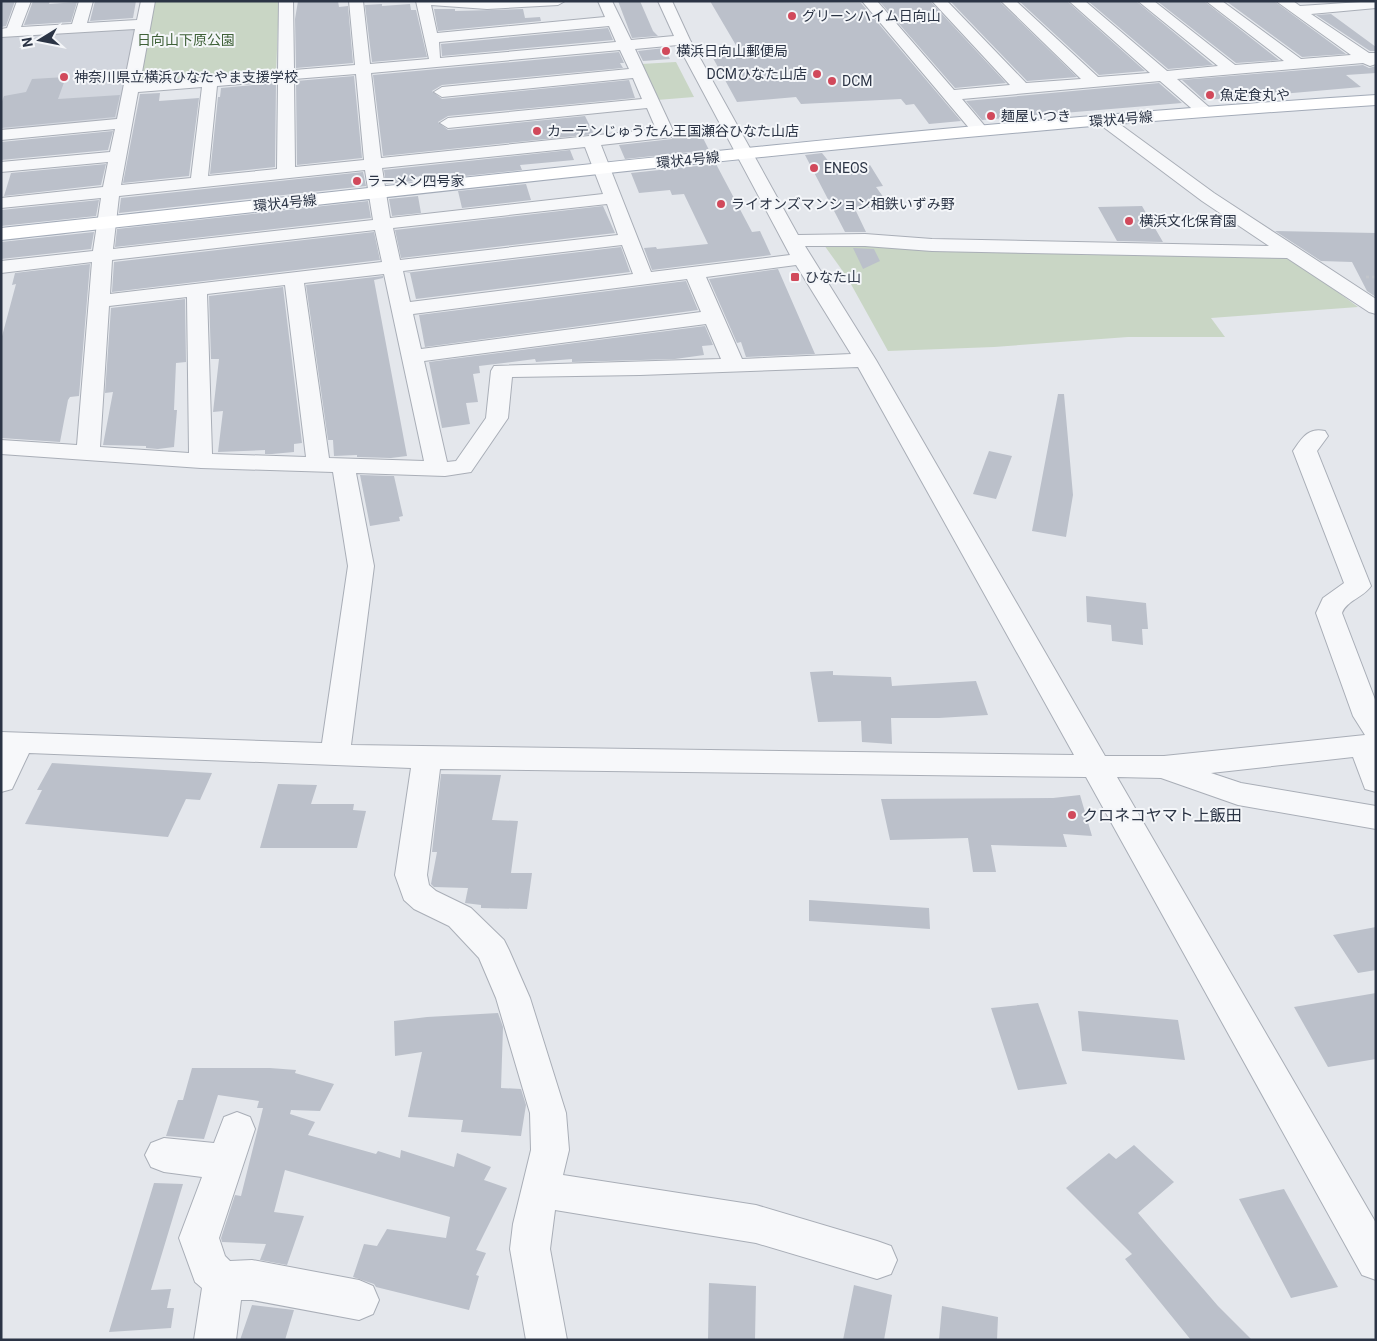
<svg xmlns="http://www.w3.org/2000/svg" width="1377" height="1341" viewBox="0 0 1377 1341" font-family="Roboto,'Noto Sans JP',sans-serif">
  <style>
    .built { fill: #d2d6de }
    .green { fill: #c9d6c5 }
    .building { fill: #bbc0ca }
    .lines { fill: none; stroke-linecap: round; stroke-linejoin: round }
    .minor-casing { stroke: #a9aeb7; stroke-width: 2 }
    .major-casing { stroke: #a3abb8; stroke-width: 2 }
    .path { stroke: #c2c5cb; stroke-width: 2.5; stroke-dasharray: 3 3; stroke-linecap: butt }
    .minor { fill: #f7f8fa; fill-rule: evenodd }
    .major { fill: #fff; fill-rule: evenodd }
    .poi-dot { fill: #d1495b; stroke: #f4f6f9; stroke-width: 2 }
    .labels { text-anchor: middle; dominant-baseline: central; stroke-width: 4; stroke-linejoin: round; paint-order: stroke }
    .far-poi-label { font-size: 14px; fill: #2b3445; stroke: #f4f6f9; text-anchor: start }
    .far-park-label { font-size: 14px; fill: #3f6138; stroke: #f4f6f9 }
    .far-street-label { font-size: 14px; fill: #2b3445; stroke: #f4f6f9 }
    .poi-label { font-size: 16px; fill: #2b3445; stroke: #f4f6f9; text-anchor: start }
  </style>
  <rect width="100%" height="100%" fill="#e4e7ec"/>
  <path class="built" d="M136,28l-18,91 -6,2 -111,11v-96z"/>
  <path class="green" d="M152,1h127l-3,72 -137,9z
    M676,62l18,35 -37,3 -16,-36z
    M824,245l465,11 69,51 -147,11 14,19h-97l-134,10 -106,4 -41,-74z"/>
  <path class="building" d="M1,1h14l-9,25 -5,1z
    M33,1h17l-1,3 28,-2 -6,20 -47,3z
    M95,1h41l-3,17 -43,3z
    M298,1h40l1,6 9,-1 5,57 -57,5 -1,-49z
    M618,1h22l13,30 5,5 -26,2z
    M710,1l151,2 100,118 -32,3 -15,-20 -8,1 -5,-6 -100,5 -5,-7 -59,5 -29,-53 29,-2z
    M884,1h46l76,82 -51,5 -75,-86z
    M950,1h49l78,76 -50,4z
    M1019,1h48l78,70 -46,4z
    M1088,1h48l77,64 -45,4z
    M1157,1h47l75,59 -43,3z
    M1226,1h48l72,53 -44,3z
    M382,4v2l28,-2 1,6h5l11,47 -55,5 -7,-57z
    M434,9h21v2l68,-2 2,9 15,-1 1,4 -103,10z
    M1331,14l45,33v4h-6l-54,-36z
    M608,28l5,12 -171,16 -1,-12z
    M664,48l6,11 -27,2 -5,-10z
    M619,52l5,11h-4l3,5 -181,17 -10,6 10,8 187,-19 6,18 -187,18 -10,6 10,8 137,-14 9,18 -211,22 -10,-81z
    M1363,65l6,3 7,-2v7l-30,2 15,12 -113,10 -44,3 -22,-20z
    M354,76l8,82 -65,7 -1,-84z
    M66,77l-8,22 62,-4 -5,22 -114,11v-24l3,-8 22,-4 6,-13z
    M276,83l-1,84 -65,7 8,-77h2l1,-9z
    M1159,83l23,20 -200,17 -16,-19z
    M160,93l-1,8 40,-3 -10,78 -66,7 17,-89z
    M113,131l-5,19 -107,10v-18z
    M700,132l9,18 -84,9 -6,-14 53,-6 3,-5z
    M570,150l4,10 -54,5 2,5 -67,7 -1,-4 -40,4v4l-28,3 -2,-14z
    M822,153l12,15 36,-3 13,21 -7,1 14,19 -35,3 11,23h-21l-40,-77z
    M106,164l-5,21 -97,11 7,-23z
    M716,164l36,68 8,-1 11,24 -119,15 -8,-22 12,-1 1,2 51,-5 -24,-50 -12,1 -2,-5 -31,3 -8,-20z
    M363,172l3,14 -247,27 2,-15z
    M526,184l5,16 -69,8 -4,-17z
    M418,196l3,17 -29,3 -3,-17z
    M99,200l-3,16 -95,10v-16z
    M368,201l3,17 -256,29 2,-18z
    M603,206l12,27 -214,25 -6,-28z
    M1142,206l21,36 -46,-1 -19,-34z
    M1275,231l101,2v64l-9,-6 -15,-29 -31,-1z
    M94,232l-3,17 -90,10v-17z
    M374,232l6,28 -268,32 2,-30z
    M621,247l9,25 -214,27 -6,-26h-5z
    M853,248l21,1 6,12 -17,8z
    M90,264l-11,132 -9,1 -2,3 -8,42 -59,-4v-98l15,-56 -4,1 3,-12z
    M778,269l37,85 -69,3 -5,-15 -4,1 -28,-64z
    M383,276v2l-9,2 33,176 -16,2 -34,-1v-2l-23,1 -1,-16h-5l-22,-155z
    M686,281l12,29 -273,37 -6,-32z
    M283,287l19,156 -8,1v8l-22,2h-7v-4l-47,2 5,-41 -10,1 6,-53h-8l-2,-63z
    M185,299l1,63 -10,1 -2,47h3l-3,37 -16,2 -12,-1v-2l-43,-1 10,-53 -8,1 6,-85z
    M705,326l8,19 -11,1 2,9 -29,4 -103,3v-3l-36,3 -1,-3 -56,7 1,7 -7,1 5,28 -12,1 4,21 -28,4 -13,-66z
    M1058,394h6l9,101 -7,42 -34,-6z
    M989,451l23,5 -16,43 -23,-5z
    M360,475l34,1 9,40 -4,1 1,4 -30,5z
    M1086,596l60,7 2,26h-6l1,16 -31,-4 -1,-16 -24,-3z
    M833,671v4l58,2 1,9 84,-5 12,34 -49,3h-48l1,26 -30,-2 -1,-21 -43,1 -8,-50z
    M52,763l160,10 -12,27 -14,-1 -18,38 -143,-13 17,-34h-5z
    M441,774l60,1 -9,45 26,1 -7,52h21l-5,36 -46,-1v-3l-16,-2 3,-15 -34,-1 -3,-3 6,-32h-5z
    M278,784l39,1 -6,19h43l-1,6 13,1 -9,37h-97z
    M1080,795l12,41 -29,-2 4,13 -76,-2 5,27h-23l-5,-34 -78,2 -9,-41 172,-1z
    M809,900l120,8 1,21 -121,-8z
    M1376,927v43l-18,3 -25,-38z
    M1376,993v66l-48,8 -34,-60z
    M1038,1003l29,81 -49,6 -27,-82z
    M1078,1011l100,9 7,40 -103,-9z
    M498,1013l5,14 -2,61 20,1 5,16 -5,31 -60,-4 2,-12 -55,-3 14,-65 -27,4 -1,-35 33,-4z
    M192,1068h78l26,2 -1,3 39,11 -14,27 -29,-1 -1,4 25,8 -7,13 68,19 2,-3 22,7 1,-8 53,17 3,-14 34,14 -7,13 23,8 -31,62 10,3 -10,22 3,1 -10,34 -93,-23 -2,-3 -21,-7 11,-33 13,2 10,-17 59,9 4,-21 -165,-47 -11,42 30,4 -17,49 -27,-5 6,-16 -44,-2 -1,-4 14,-43 6,1 22,-88h-6l2,-7 -41,-6 -14,44 -38,-3 12,-36h5z
    M1134,1145l40,37 -36,31 80,93 34,34h-61l-66,-81 7,-5 -66,-66 43,-35 7,6z
    M154,1183l29,1 -32,106 20,-1 -4,19h7l-3,20 -62,4z
    M1284,1189l54,98 -47,11 -52,-99z
    M709,1283l47,3 -1,54h-47z
    M854,1285l38,10 -8,45h-41z
    M252,1305l42,5 -9,30h-45z
    M942,1306l56,11 -1,23h-58z"/>
  <g class="lines">
    <defs>
      <path id="minor" d="M17,1h14l-10,26 51,-3 7,-23h14l-6,22 50,-3 4,-19h14l-15,82 138,-12 1,-70h14l1,69 61,-5 -6,-64h14l7,63 59,-5 -13,-58h149l-7,4 -71,4 -56,-4 6,28 168,-16 -7,-16h14l19,39 43,-4 -16,-35h14l18,39 108,195 67,-1 67,5 337,7 -67,-45 -104,-78 -2,-3 2,-3h12l104,76 162,106v15l-7,-2 -82,-54 -355,-7 -67,-5h-60l71,114 229,396h59l201,-21 -12,-19 -37,-103 7,-15 21,-15 -51,-132c9,-13 15,-24 32,-20l3,5 -11,15 54,135c-7,11 -25,15 -29,27l34,89v90l-11,-3 -12,-32 -142,16 30,10 135,23v23l-138,-24 -77,-27 -44,-1 259,446v57l-14,-5 -276,-498 -646,-8 -13,106 2,10 7,6 35,17 33,32 5,10 21,48 36,115 3,37 -6,25 193,30 121,36 14,5 6,14 -6,14 -14,5 -121,-36 -201,-33 -5,39 17,91h-41l-16,-91 3,-25 18,-74 -1,-37 -34,-115 -17,-40 -30,-32 -35,-17 -10,-9 -9,-25 16,-107 -382,-15 -17,36 -11,3v-60l321,11 26,-177 -15,-94 -132,-4 -200,-14v-14l76,5 15,-183 -91,11v-12l92,-10 8,-53 -100,10v-10l102,-11 5,-25 -107,10v-10l109,-10 5,-23 -114,11v-10l116,-11 18,-90 -134,8v-8l6,-1zM609,26l7,16 -176,16 -1,-16zM678,45l112,210 -139,17 -50,-127 71,-8 2,-4 -39,-84zM620,50l9,19 -187,18 -8,5 8,5 191,-19 9,21 -194,19 -8,5 8,5 199,-20 9,21 -275,29 -10,-85zM356,74l8,86 -69,7 -1,-88zM278,81l-1,88 -69,7 9,-90zM202,87l-11,91 -70,7 17,-93zM585,147l18,47 -213,24 -8,-50zM365,170l8,50 -260,29 6,-53zM607,204l11,31 -218,25 -7,-32zM375,230l7,32 -272,32 2,-34zM622,245l11,29 -223,28 -7,-31zM796,265l55,89 -109,5 -36,-82zM384,274l40,187 -95,-3 -25,-175zM687,279l14,33 -280,37 -8,-35zM285,285l21,172 -94,-3 -5,-160zM187,297l2,156 -89,-6 9,-141zM706,324l15,35 -227,7 -3,5 -5,47 -30,43 -9,1 -23,-101zM858,367l216,388 -723,-10 23,-179 -18,-93 89,3 26,-4 37,-54 4,-41 128,-2z
        M862,1h15l77,89 56,-5 -78,-84h15l79,82 55,-4 -80,-78h15l82,76 52,-4 -81,-72h16l82,70 51,-5 -80,-65h16l81,64 49,-4 -78,-60h16l79,58 50,-4 -75,-54h17l7,5 76,-5v7l-65,6 58,39h7v11l-6,2 -7,-3 -186,16 33,29 2,3 -2,3h-12l-38,-33 -198,18 27,32 -2,4h-12z
        M237,1112l13,5 5,12 -36,109 6,18 5,5 22,-1 107,20 14,6 6,14 -6,14 -14,6 -107,-20h-11l-5,40h-42l8,-52 -7,-6 -16,-44 23,-61 -38,-5 -13,-5 -6,-12 6,-12 13,-5 50,5 10,-26z"/>
      <path id="major" d="M1376,95v10c-460,29 -917,85 -1375,135v-12c458,-49 915,-104 1375,-133z"/>
    </defs>
    <use href="#minor" class="minor-casing"/>
    <use href="#major" class="major-casing"/>
    <path class="path" d="M1366,277h10"/>
    <use href="#minor" class="minor"/>
    <use href="#major" class="major"/>
  </g>
  <g class="poi-dot">
    <circle cx="792" cy="16" r="5"/>
    <circle cx="666" cy="51" r="5"/>
    <circle cx="817" cy="74" r="5"/>
    <circle cx="64" cy="77" r="5"/>
    <circle cx="832" cy="81" r="5"/>
    <circle cx="1210" cy="95" r="5"/>
    <circle cx="991" cy="116" r="5"/>
    <circle cx="537" cy="131" r="5"/>
    <circle cx="814" cy="168" r="5"/>
    <circle cx="357" cy="181" r="5"/>
    <circle cx="721" cy="204" r="5"/>
    <circle cx="1129" cy="221" r="5"/>
    <rect x="790" y="272" width="10" height="10" rx="2.5"/>
    <circle cx="1072" cy="815" r="5"/>
  </g>
  <g class="labels">
    <g class="far-poi-label">
      <text x="802" y="16">グリーンハイム日向山</text>
      <text x="676" y="51">横浜日向山郵便局</text>
      <text x="807" y="74" text-anchor="end">DCMひなた山店</text>
      <text x="74" y="77">神奈川県立横浜ひなたやま支援学校</text>
      <text x="842" y="81">DCM</text>
      <text x="1220" y="95">魚定食丸や</text>
      <text x="1001" y="116">麺屋いつき</text>
      <text x="547" y="131">カーテンじゅうたん王国瀬谷ひなた山店</text>
      <text x="824" y="168">ENEOS</text>
      <text x="367" y="181">ラーメン四号家</text>
      <text x="731" y="204">ライオンズマンション相鉄いずみ野</text>
      <text x="1139" y="221">横浜文化保育園</text>
      <text x="805" y="277">ひなた山</text>
    </g>
    <g class="far-park-label">
      <text x="186" y="40">日向山下原公園</text>
    </g>
    <g class="far-street-label">
      <text transform="translate(1121 119) rotate(-5)">環状4号線</text>
      <text transform="translate(688 160) rotate(-6)">環状4号線</text>
      <text transform="translate(285 203) rotate(-6)">環状4号線</text>
    </g>
    <g class="poi-label">
      <text x="1082" y="815">クロネコヤマト上飯田</text>
    </g>
  </g>
  <rect width="1377" height="1341" fill="none" stroke="#2b3445" stroke-width="5"/>
  <g transform="translate(40 40) rotate(260)" stroke="#f4f6f9" stroke-width="4" paint-order="stroke">
  <path d="M0-4L9 19L0 12L-9 19Z" fill="#2b3445"/>
  <text y="-8" font-size="14" font-weight="bold" text-anchor="middle" fill="#2b3445">N</text>
  </g>
</svg>
